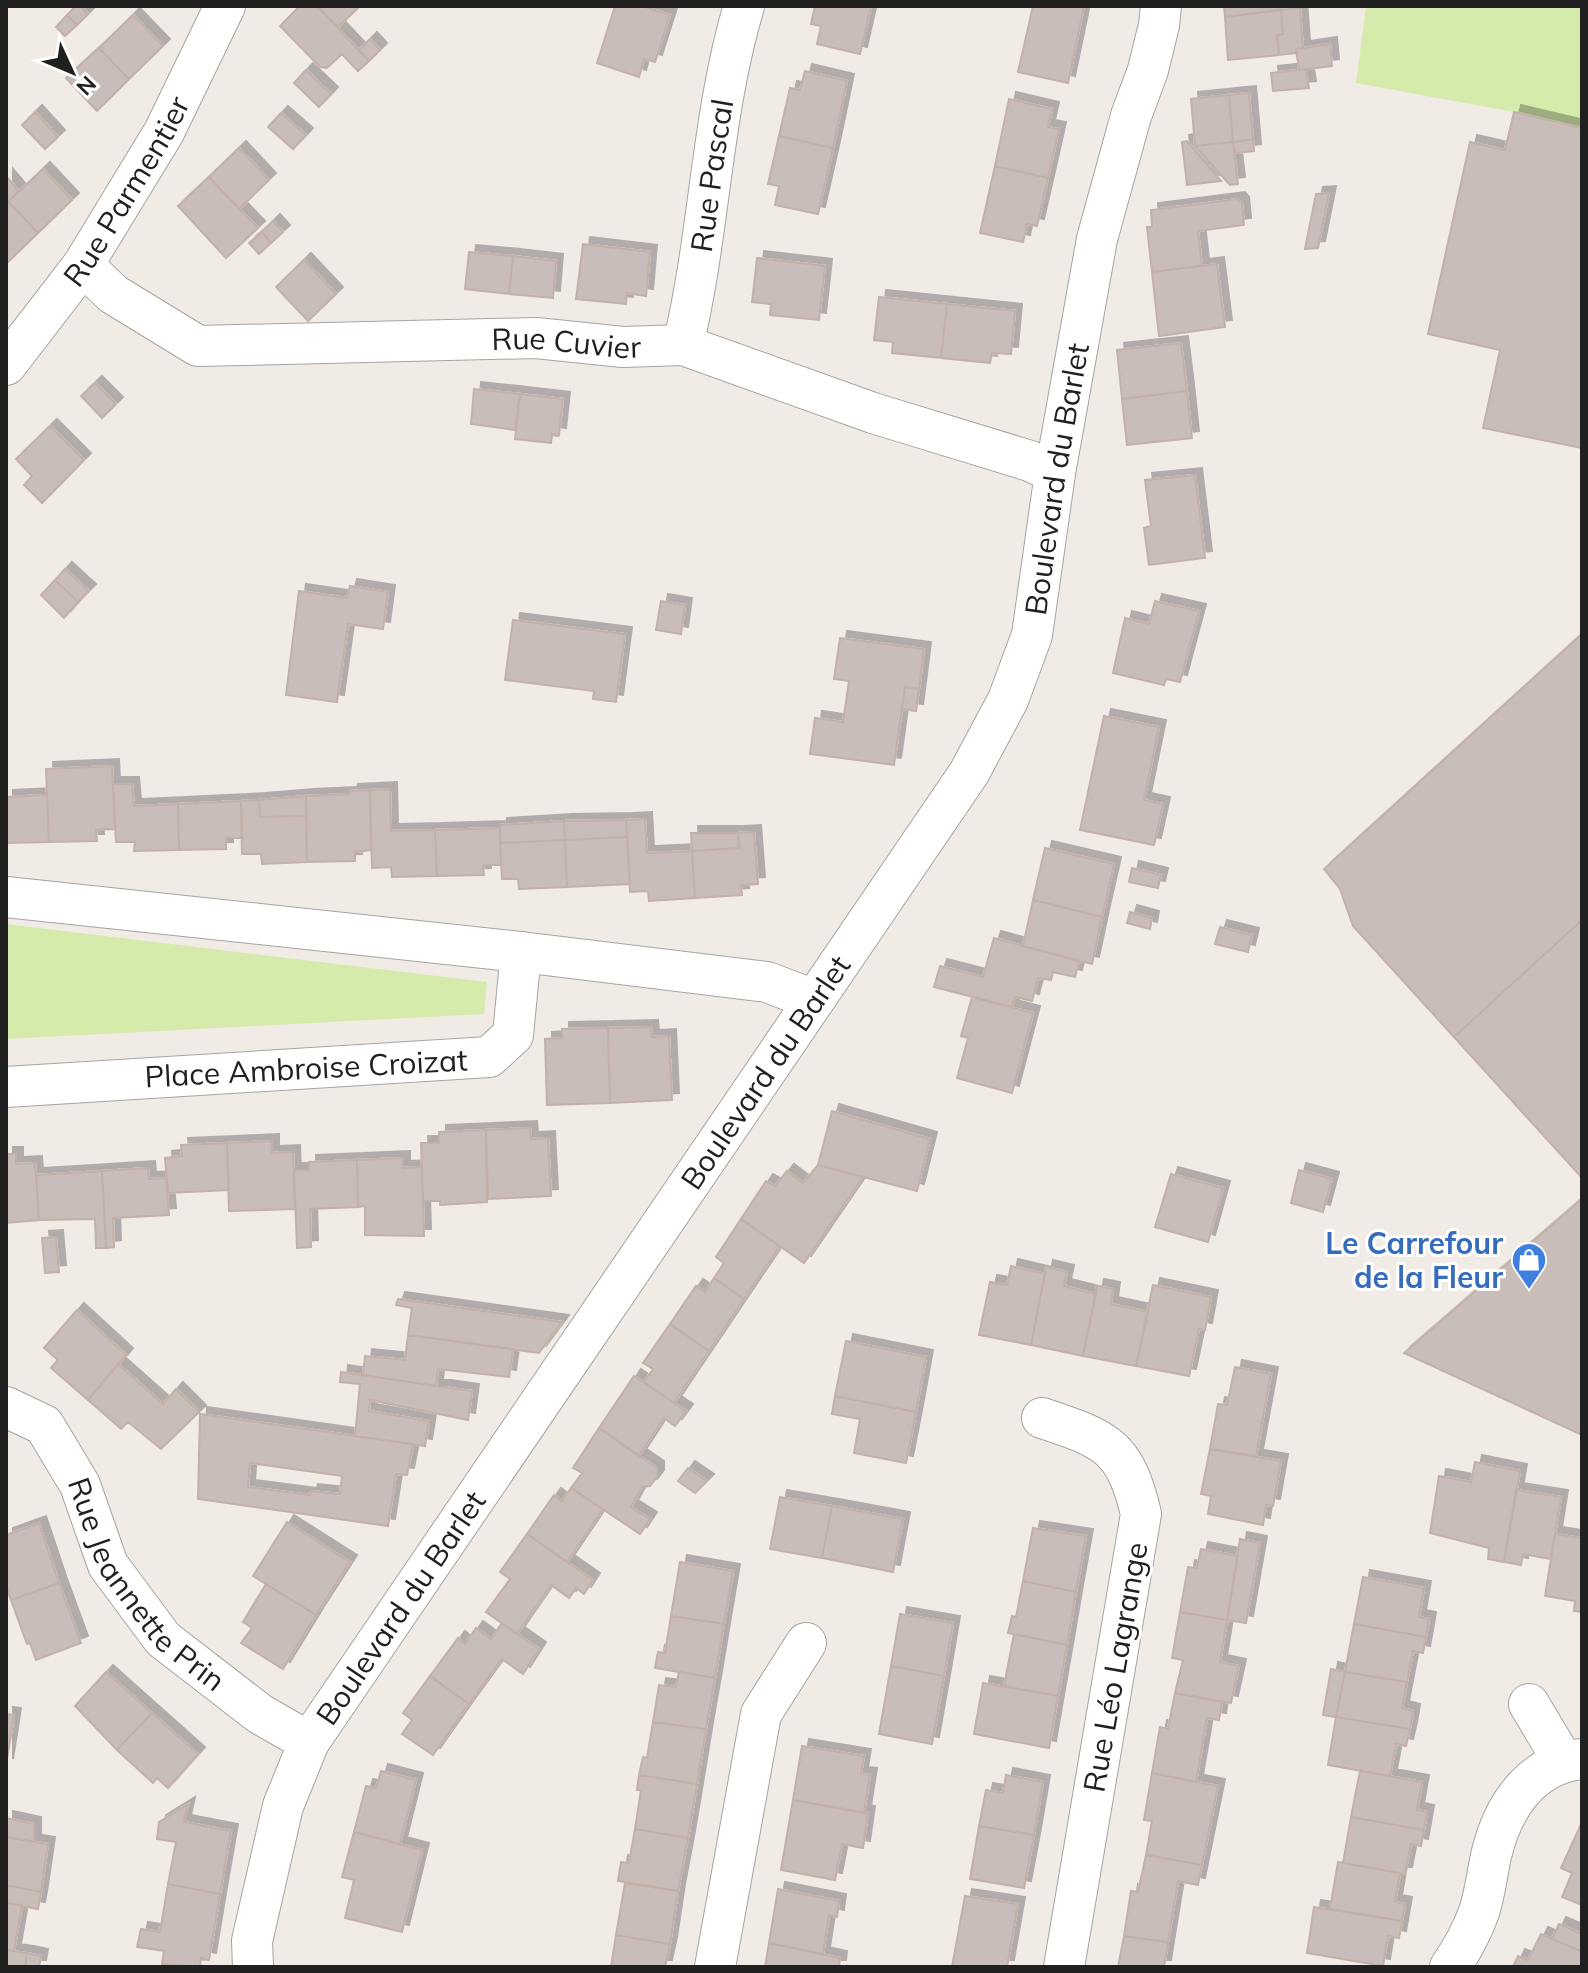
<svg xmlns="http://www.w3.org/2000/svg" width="1588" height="1973" viewBox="0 0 1588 1973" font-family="Mulish,sans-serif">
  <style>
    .grass { fill: #d5ebac }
    .building { fill: #c8bdb9; stroke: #c3b0a8; stroke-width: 2; fill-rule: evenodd; filter: url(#shadow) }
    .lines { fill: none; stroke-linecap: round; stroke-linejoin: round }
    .street-casing { stroke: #a4a4a4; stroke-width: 42 }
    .street { stroke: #fff; stroke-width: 40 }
    .labels { text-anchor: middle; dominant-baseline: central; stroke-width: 6; stroke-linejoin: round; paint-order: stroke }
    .street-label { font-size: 30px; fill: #202020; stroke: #fff }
    .shop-label { font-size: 30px; font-weight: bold; fill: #366cbe; stroke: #fff; text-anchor: end }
  </style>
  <defs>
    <filter id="shadow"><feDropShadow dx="7" dy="-7" stdDeviation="0" flood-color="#0004"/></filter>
  </defs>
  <rect width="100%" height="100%" fill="#f1ebe6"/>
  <path class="grass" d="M1366,6h216v122l-68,-16 -158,-29z
    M6,924l481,58 -3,32 -478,25z"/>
  <path class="building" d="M76,6h4l8,8 -11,11 -10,-10z
    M300,6h17l52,55 -11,10 -16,-17 -15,14 -7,-1 -40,-41z
    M317,6h43l-22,21z
    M615,6h27l28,9 -15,47 -11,-3 -5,18 -42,-14z
    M815,6h56l-11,48 -43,-10 4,-18 -10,-2z
    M1033,6h51l-16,77 -50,-11z
    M1224,6h56l1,4 -56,7z
    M1300,8l3,40 -7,1 1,4 -18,2 -2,-20 6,-1 -2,-24z
    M1281,10l2,24 -6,1 2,20 -51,5 -3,-43z
    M67,15l10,10 -12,11 -9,-9z
    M133,15l30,31 -34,33 -30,-31z
    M370,39l10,11 -11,11 -10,-11z
    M1330,44l2,22 -33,4 -3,-21z
    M99,48l30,31 -32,32 -31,-33z
    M1306,69l3,19 -36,3 -2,-18z
    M306,70l25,24 -12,13 -25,-24z
    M805,71l42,10 -14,67 -54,-12 11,-48 10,2z
    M1249,93l4,46 -20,3 -4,-47z
    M1229,95l4,47 -38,4 -4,-47z
    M1009,99l43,10 -4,18 11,2 -11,49 -53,-12z
    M35,112l23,25 -13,12 -23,-24z
    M1514,112l68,16v320l-99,-20 17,-78 -72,-16 42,-192 35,8z
    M281,113l25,22 -13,14 -25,-22z
    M779,136l54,12 -15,66 -43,-9 4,-19 -11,-2z
    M1253,139l1,12 -19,2 -2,-11z
    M1187,141l34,40 -34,4 -5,-43z
    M1233,142l5,42 -8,1 -35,-39z
    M239,148l30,32 -30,29 -30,-32z
    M995,166l53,12 -11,48 -10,-2 -4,18 -43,-9z
    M43,169l29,31 -34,33 -30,-31z
    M6,176l13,15 -11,11 -2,-3z
    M209,177l49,51 -32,30 -48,-52z
    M1329,193l-11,55 -13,1 11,-55z
    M6,199l32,34 -32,31z
    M1238,199l4,5 2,21 -46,6 4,35 -50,6 -5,-45h5l-1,-17z
    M273,221l10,11 -12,11 -9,-11z
    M262,232l9,11 -12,11 -10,-11z
    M583,244l67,8 -4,44 -19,-3 -1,11 -50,-5z
    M469,252l44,4 -4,38 -44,-5z
    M513,256l43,5 -3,37 -44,-4z
    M757,258l68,8 -6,54 -49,-5 1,-11 -19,-2z
    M304,260l32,34 -28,27 -32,-34z
    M1217,264l8,63 -66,9 -7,-64z
    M879,297l68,7 -6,54 -49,-5 1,-11 -19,-2z
    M947,304l68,7 -4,43 -19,-1 -2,10 -49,-5z
    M1181,343l6,48 -65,8 -5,-49z
    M95,383l21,21 -14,14 -21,-22z
    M474,389l46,5 -5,36 -44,-6z
    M1187,391l5,47 -65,7 -5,-46z
    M520,394l43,5 -4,36 -7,-1 -1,9 -36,-4z
    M50,426l34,34 -42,43 -18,-18 8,-9 -16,-17z
    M1195,475l10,83 -56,7 -5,-37 7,-2 -6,-46z
    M65,569l24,22 -11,11 -23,-22z
    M55,580l23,22 -14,16 -23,-23z
    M350,586l38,6 -5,37 -35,-5 -11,78 -51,-7 13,-104 48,7z
    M661,601l24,4 -4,29 -25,-4z
    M1155,601l44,10 -19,71 -14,-3 -2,6 -51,-12 12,-55 24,6z
    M513,620l112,14 -9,68 -23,-3 1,-8 -89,-11z
    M1582,634v286l-128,117 -101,-111 -13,-37 -16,-20z
    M840,638l84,11 -5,40 -14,-2 -11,78 -84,-11 5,-36 28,4 6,-41 -15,-2z
    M905,687l14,2 -3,22 -14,-2z
    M1104,716l55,11 -15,73 19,4 -9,41 -74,-15z
    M112,766l3,63 -19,1 1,11 -48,1 -3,-73z
    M113,784h19l2,22 44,-2 1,46 -45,1 1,-9h-19z
    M390,789l1,42 44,-1 2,46 -45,1 -1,-10 -19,1 -2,-78z
    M370,790l1,60 -16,2v9l-48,1 -1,-66 44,-2 1,-3z
    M47,795l2,47 -43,1v-46z
    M306,796v20l-46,1 -1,-17z
    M259,800l1,17 46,-1 1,46 -45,2 -1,-10h-19l-1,-53z
    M241,801l1,37h-16v11l-47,1 -1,-46z
    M645,819l2,34 45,-2 3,47 -46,3 -1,-10 -18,1 -4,-72z
    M626,820l1,17 -62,3 -1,-19z
    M564,821l1,19 -65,3v-18z
    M500,828l1,37h-18l1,10 -47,1 -2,-46z
    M754,832l4,52 -17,1 1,10 -47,3 -3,-47 47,-3 -1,-15z
    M691,833h47l1,15 -47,3z
    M627,837l3,47 -63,3 -2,-47z
    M565,840l2,47 -48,2 -1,-10h-16l-2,-36z
    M1045,848l69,16 -12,53 -69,-17z
    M1132,868l29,7 -3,13 -29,-6z
    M1033,900l69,17 -10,47 -69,-18z
    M1130,912l22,6 -2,11 -23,-6z
    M1582,920v258l-128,-141z
    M1220,927l32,8 -4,17 -33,-8z
    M994,938l85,23 -4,16 -22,-5 -2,8 -13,-2 -6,23 -17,-4 -3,10 -78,-20 6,-21 43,11z
    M972,997l61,16 -21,80 -55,-15 11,-40 -7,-2z
    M651,1027l1,10 17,-1 3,64 -62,3 -2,-75z
    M608,1028l2,75 -63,2 -2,-66 17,-1v-9z
    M832,1111l98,28 -13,52 -99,-26z
    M530,1128l1,11 17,-1 3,58 -63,3 -2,-69z
    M486,1130l1,72 -47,3v-4h-17l-2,-58h18v-11z
    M272,1141v12l21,-1 2,57 -66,2 -2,-68z
    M227,1143l2,47 -61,3 -3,-35 17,-2 -1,-11z
    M6,1154h10v10l19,-1 4,57 -33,3z
    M403,1158v10l19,-1 2,69 -59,-1v-29l-7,1 -1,-47z
    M357,1160l1,47 -48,2 1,38 -14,1 -3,-78h15v-8z
    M818,1165l45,12 -59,86 -63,-44 25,-38 9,5 12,-15 16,12z
    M148,1168l1,11 17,-1 3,37 -56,3 1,29 -8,1 -4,-77z
    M1299,1170l33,9 -9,33 -32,-9z
    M102,1171l4,77h-10l-1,-29 -56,1 -3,-45z
    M1171,1174l52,14 -15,54 -53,-15z
    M1582,1199v236l-178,-82z
    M741,1219l39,27 -36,53 -30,-21 10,-15 -8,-6z
    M56,1237l3,35 -14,1 -3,-35z
    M1011,1266l34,8 -14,71 -52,-10 11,-53 17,3z
    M1046,1267l21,5 -3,14 32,8 -13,62 -52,-11z
    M714,1278l30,21 -35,52 -39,-27 26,-38 9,6z
    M1153,1285l58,12 -6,33 -6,-1 -10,47 -53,-10z
    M1097,1286l16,3 -2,15 37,8 -12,54 -53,-10z
    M398,1299l29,4 135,19 -23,31 -131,-18 4,-27 -16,-3z
    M77,1310l49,45 -38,45 -37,-32 7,-8 -14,-12z
    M670,1324l39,27 -35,52 -30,-21 9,-13 -10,-6z
    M408,1335l105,14 -4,28 -71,-8 -2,17 -73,-11 2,-19 40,4z
    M846,1341l80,16 -10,55 -81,-16z
    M118,1364l45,40 13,-15 23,23 -38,37 -33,-27 -7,7 -33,-29z
    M1235,1367l36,7 -15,82 -46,-7 8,-45 9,1z
    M341,1372l131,19 -4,29 -98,-20 -1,11 60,10 -4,25 -70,-10 5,-52 -20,-2z
    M634,1376l52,35 -11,15 -11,-8 -25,38 -40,-28z
    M835,1396l81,16 -10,51 -52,-10 6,-34 -28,-5z
    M200,1414l213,30 -6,31 -11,-1 -8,52 -190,-27zM250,1463l92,13 -2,18 -29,-3 -1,4 -62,-8z
    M599,1428l58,40v9l-7,9 -8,1 -11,20 19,12 -10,15 -69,-46 11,-15 -9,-5z
    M1210,1449l71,12 -8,45 -7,-1 -3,20 -55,-11 3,-18 -10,-2z
    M1475,1462l45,9 -16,91 -16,-3 1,-11 -59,-15 9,-57 32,6z
    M688,1468l19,13 -12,12 -17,-12z
    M571,1488l32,21 -36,53 -40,-28 27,-39 8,6z
    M1516,1490l45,7 -10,62 -28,-5 -2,11 -17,-3z
    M780,1497l52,9 -10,52 -52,-9z
    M832,1506l71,13 -10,53 -71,-14z
    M287,1522l63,40 -34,53 -63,-39z
    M39,1523l20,60 -48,17 -5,-14v-51z
    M1033,1528l53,8 -10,56 -53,-11z
    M527,1534l66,46 -9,14 -8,-6 -7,10 -18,-13 -34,49 -31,-22 24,-33 -10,-7z
    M1555,1534l27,4v74l-8,-1 1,-10 -30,-5z
    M1240,1539l20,4 -14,80 -19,-3z
    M1201,1549l37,7 -11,64 -47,-8 8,-45 9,1z
    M680,1562l53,9 -9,53 -53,-8z
    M1363,1577l61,11 -5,29 10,2 -3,18 -72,-13z
    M1023,1581l53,11 -9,53 -59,-12 4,-17 4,1z
    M59,1583l22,60 -45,17 -6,-17 -3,1 -16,-44z
    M266,1584l50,31 -33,54 -42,-26 11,-15 -9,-6z
    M1180,1612l47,8 -7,42 19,4 -8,37 -56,-10 8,-33 -11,-2z
    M900,1614l53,9 -9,53 -53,-10z
    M671,1616l53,8 -9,54 -60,-10 3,-16 7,1z
    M502,1623l37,26 -16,25 -21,-15 -33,45 -39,-28 28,-38 7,6 11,-16 15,11z
    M1354,1624l72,13 -3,16 -10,-2 -6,31 -62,-10z
    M1014,1634l53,11 -9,51 -54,-10z
    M891,1666l53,10 -12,68 -53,-10z
    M1331,1669l14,3 -9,45 -13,-2z
    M106,1672l46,41 -35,37 -42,-44z
    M679,1672l36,6 -9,51 -53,-7 6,-37 17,2z
    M1345,1672l62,10 -5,26 11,3 -3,18 -74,-12z
    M430,1676l39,28 -36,51 -31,-21 10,-14 -9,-7z
    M983,1683l75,13 -9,52 -75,-14z
    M1175,1693l47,9 -3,18 -12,-2 -11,64 -44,-9 8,-46 8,2z
    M152,1713l46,41 -30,34 -11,-10 -4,5 -36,-33z
    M6,1714l8,1 -8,51z
    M1336,1717l74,12 -4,17 -10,-2 -6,32 -62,-11z
    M653,1722l53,7 -9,55 -58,-9 4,-18 4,1z
    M802,1746l62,10 -3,18 9,1 -6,38 -71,-13z
    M381,1771l35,9 -16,64 -46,-12 12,-46 10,2z
    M1360,1771l62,11 -5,28 10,2 -3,18 -73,-13z
    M1152,1773l66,13 -16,79 -56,-10 6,-34 -8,-1z
    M639,1775l58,9 -9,54 -53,-9 6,-39h-4z
    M1006,1775l37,7 -9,53 -55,-9 7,-36 17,3z
    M793,1800l75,13 -5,35 -21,-4 -7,36 -54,-10z
    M188,1804l-4,18 47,9 -11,63 -52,-10 8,-42 -19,-3 2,-17z
    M1351,1817l73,13 -3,16 -10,-2 -6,30 -62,-11z
    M6,1818l28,6v18l-28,-5z
    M1582,1822v83l-20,-8 10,-24 -11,-5z
    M979,1826l55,9 -10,53 -54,-9z
    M635,1829l53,9 -10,53 -60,-10 3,-19 8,1z
    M354,1832l68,18 -20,82 -57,-14 9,-38 -12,-3z
    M6,1837l42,7 -7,48 -35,-7z
    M1146,1855l56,10 -4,20 -20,-4 -10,61 -44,-6 7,-45 7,1z
    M1338,1862l62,11 -5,29 10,2 -3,17 -72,-12z
    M625,1883l53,8 -8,53 -54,-9z
    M168,1884l52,10 -11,66 -8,-2 -1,9 -38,-3 2,-13 -27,-4 4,-18 19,3z
    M6,1885l35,7 -3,17 -32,-6z
    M778,1889l61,12 -2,16 -8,-2 -6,39 -54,-11z
    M965,1896l53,8 -11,63h-55z
    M6,1903l16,2 -8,46 -8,-1z
    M1314,1907l88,14 -3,17 -11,-2 -5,30 -76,-13z
    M1559,1924l23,10v18l-30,-13z
    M1541,1934l41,18v15h-69l5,-11 10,4z
    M616,1935l54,9 -5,23h-54z
    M1124,1936l44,6 -4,25h-46z
    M769,1943l71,15 -1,9h-74z
    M6,1950l21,3 -2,14 -19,-1z
    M27,1953l14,3 -2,11h-14z"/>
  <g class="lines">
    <defs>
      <g id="street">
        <path id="s1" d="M83,265l30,29 85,52 338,-8 87,9 60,-2 190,68 157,48 25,12"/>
        <path id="s2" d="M683,345c27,-112 28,-229 61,-339"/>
        <path id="s3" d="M6,365l77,-100 81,-133 61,-126"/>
        <path d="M6,897l515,55 -8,83 -24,22 -483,30"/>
        <path d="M521,952l246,30 47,18"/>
        <path id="s4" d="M6,1407l38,18 36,60 28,80 55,74 97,75 49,28"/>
        <path d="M1042,1418c63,21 83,27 99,96l-77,453"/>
        <path d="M1529,1704l34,57"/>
        <path id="s5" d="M253,1967l-1,-26 31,-135 26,-64 660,-969 39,-73 24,-65 23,-162 42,-234 34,-123 17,-46 11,-45 2,-19"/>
        <path d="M715,1967l46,-253 45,-71"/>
        <path d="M1450,1967c12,-17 22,-36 29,-55 6,-18 8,-38 12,-56 11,-48 39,-92 91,-97"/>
      </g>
    </defs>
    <use href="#street" class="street-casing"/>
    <use href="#street" class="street"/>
  </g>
  <defs>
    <symbol id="shop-pin" viewBox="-11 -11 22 30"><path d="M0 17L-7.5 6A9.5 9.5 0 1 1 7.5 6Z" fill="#3f7fe0" stroke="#fff"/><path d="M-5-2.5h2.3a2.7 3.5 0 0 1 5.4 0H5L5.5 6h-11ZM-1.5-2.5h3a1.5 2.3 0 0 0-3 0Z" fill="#fff"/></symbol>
  </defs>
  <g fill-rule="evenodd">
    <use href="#shop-pin" x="1509" y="1240" width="40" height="54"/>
  </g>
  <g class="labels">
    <g class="street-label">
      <text stroke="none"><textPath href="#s2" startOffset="172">Rue Pascal</textPath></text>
      <text stroke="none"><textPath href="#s3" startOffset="212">Rue Parmentier</textPath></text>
      <text stroke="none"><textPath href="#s1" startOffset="510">Rue Cuvier</textPath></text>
      <text stroke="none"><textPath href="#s5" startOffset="1716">Boulevard du Barlet</textPath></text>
      <text transform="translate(306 1068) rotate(-3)">Place Ambroise Croizat</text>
      <text stroke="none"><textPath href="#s5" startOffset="1044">Boulevard du Barlet</textPath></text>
      <text stroke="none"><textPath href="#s4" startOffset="234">Rue Jeannette Prin</textPath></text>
      <text stroke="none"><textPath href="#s5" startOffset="396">Boulevard du Barlet</textPath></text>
      <text transform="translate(1115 1667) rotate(-80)">Rue Léo Lagrange</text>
    </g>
    <g class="shop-label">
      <text x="1503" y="1243">Le Carrefour<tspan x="1503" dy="34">de la Fleur</tspan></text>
    </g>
  </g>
  <rect width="1588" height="1973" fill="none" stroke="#202020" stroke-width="16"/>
  <g transform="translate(72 72) rotate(134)" stroke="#ffffff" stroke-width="6" paint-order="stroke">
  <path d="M0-6L14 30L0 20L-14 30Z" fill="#202020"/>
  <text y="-12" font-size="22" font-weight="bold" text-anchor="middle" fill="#202020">N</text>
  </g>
</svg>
